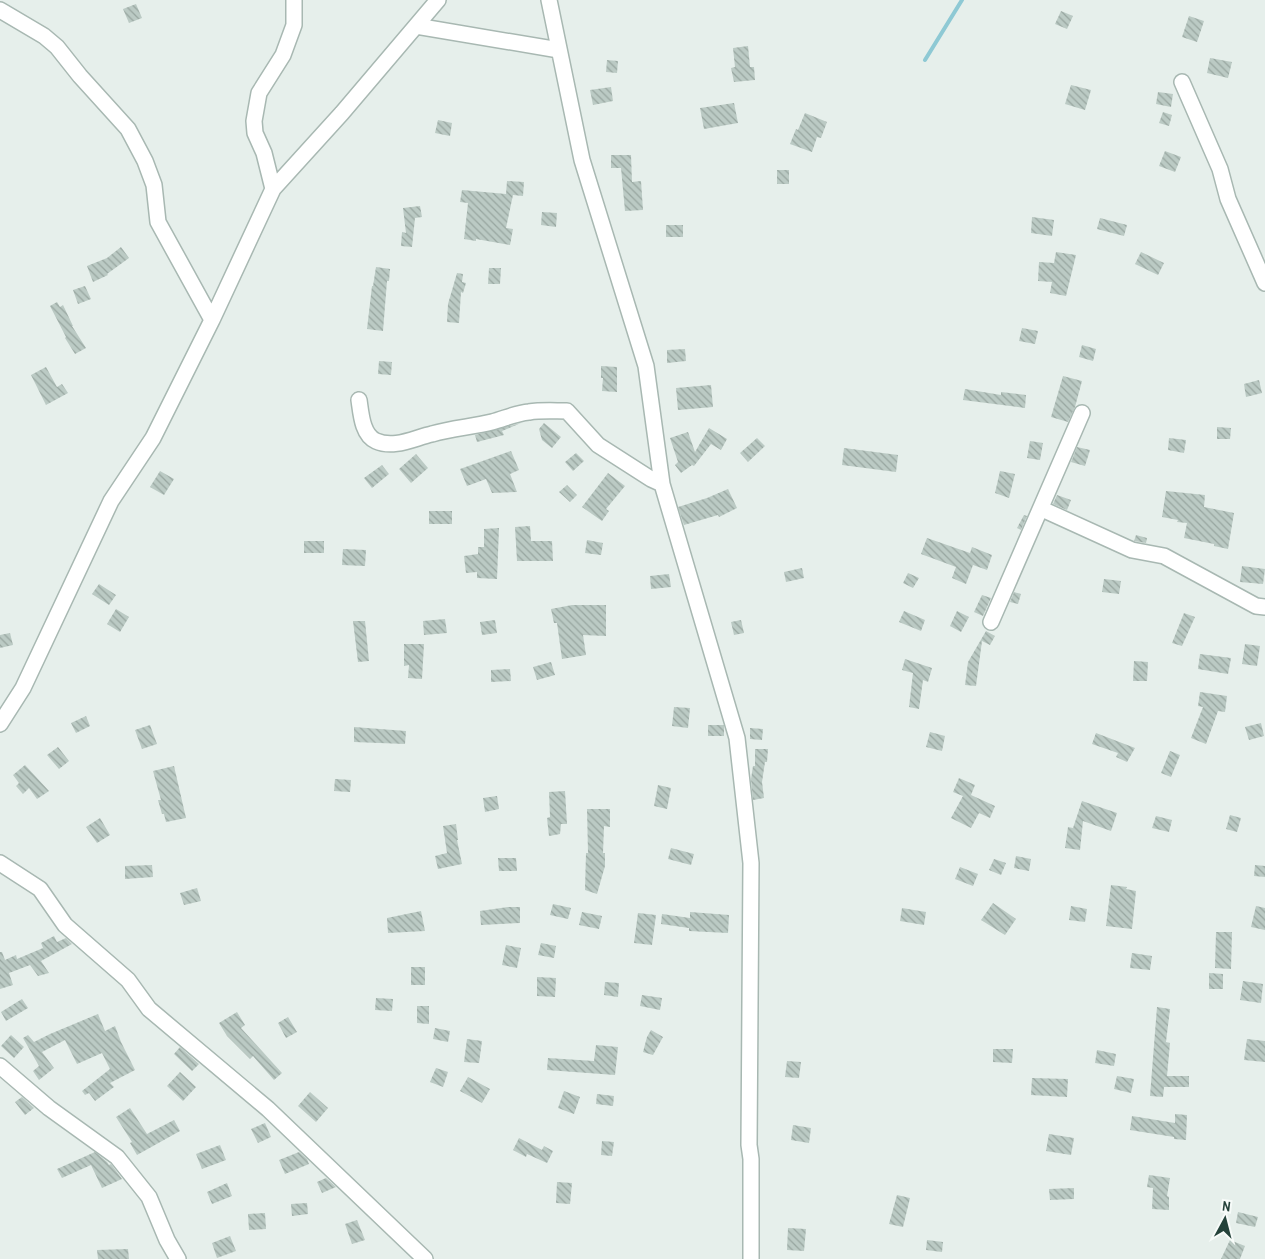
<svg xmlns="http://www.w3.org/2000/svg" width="1265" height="1259" viewBox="0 0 1265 1259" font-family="'Archivo Narrow',sans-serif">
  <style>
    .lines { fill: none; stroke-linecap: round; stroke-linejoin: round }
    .stream { stroke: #8ec9d4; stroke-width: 4 }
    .building { fill: url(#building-back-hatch) }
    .street-casing { stroke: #a8b8b2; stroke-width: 18 }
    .street { stroke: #fff; stroke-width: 15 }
  </style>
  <defs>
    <pattern id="building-back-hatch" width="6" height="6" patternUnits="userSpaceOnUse" patternTransform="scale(1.25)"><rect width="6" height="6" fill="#bbcac4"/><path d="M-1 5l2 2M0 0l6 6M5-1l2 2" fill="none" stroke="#98a6a0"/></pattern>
  </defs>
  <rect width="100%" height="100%" fill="#e6efeb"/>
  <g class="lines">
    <path class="stream" d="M925,60l37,-60"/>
  </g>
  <path class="building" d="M136,4l6,14 -13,5 -6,-14z
    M1061,11l12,5 -6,13 -12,-5z
    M1189,16l15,5 -7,21 -15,-5z
    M748,46l2,21h4l1,13 -21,2 -3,-14 4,-1 -2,-19z
    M1210,58l22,4 -4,16 -21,-5z
    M607,60l11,1 -1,12 -11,-1z
    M1071,85l20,5 -6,20 -20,-6z
    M611,87l2,14 -20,4 -3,-15z
    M1158,92l15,2 -2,13 -15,-3z
    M734,103l4,20 -34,6 -4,-21z
    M1163,112l9,3 -3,11 -10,-3z
    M805,113l22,9 -6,16 -4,-1 -5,15 -22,-8 6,-15 2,1z
    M438,120l14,3 -2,13 -15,-3z
    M1165,151l16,6 -6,15 -16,-6z
    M611,155h20l1,27 9,-1 2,29 -18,1 -4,-43h-10z
    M777,170h12v14h-12z
    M507,181l17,1 -1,14 -10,-1 -7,33 7,1 -3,16 -34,-6v2l-12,-2 4,-36 -8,-1 2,-12 44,4z
    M420,206l2,11 -7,1 -3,29 -11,-1 1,-14 4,1 -3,-25z
    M542,212l15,1 -1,14 -15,-2z
    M1032,217l22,3 -2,16 -21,-3z
    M1100,218l27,7 -3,11 -27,-7z
    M666,225h17v12h-17z
    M121,247l8,11 -22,16 1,1 -15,7 -6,-16 20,-8z
    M1056,252l20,3 -10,41 -16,-3 2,-11 -14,-1 1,-19 15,1z
    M1141,252l23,11 -6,12 -23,-11z
    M376,267l14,2 -1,12h-2l-4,50 -16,-2 5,-43h1z
    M489,268h12l-1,16h-12z
    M457,273l6,1 -1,8 4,1 -3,10 -2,-1 -2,31 -12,-1 1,-18z
    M85,286l6,13 -13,5 -5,-14z
    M57,302l3,5 3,-2 10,21h-1l14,22 -11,6 -10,-16 1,-1 -16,-31z
    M1022,328l16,3 -3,13 -16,-3z
    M1082,345l14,4 -3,12 -14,-4z
    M685,349l1,12 -19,2v-13z
    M379,361l13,1 -1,13 -13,-1z
    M601,366l16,1v25l-15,-1 1,-13h-2z
    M46,367l11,20 5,-3 6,9 -22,12 -15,-30z
    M1063,376l19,5 -7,26 -7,15 -17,-5z
    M1259,380l3,13 -16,4 -2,-13z
    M711,385l2,22 -35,3 -2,-22z
    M965,389l36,6v-3l25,3 -1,13 -62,-8z
    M521,423l-19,8 2,4 -27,7 -2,-7z
    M544,423l17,14 -9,11 -10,-8 -3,-11z
    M1217,427l14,1 -1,11h-13z
    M709,428l18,11 -6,11 -10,-6 -17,22 -2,-1 -11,8 -6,-8 3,-3 -8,-24 18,-6 7,20z
    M757,438l8,8 -17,16 -8,-9z
    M1169,438l17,2 -2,13 -16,-3z
    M1030,441l13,2 -3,17 -13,-2z
    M1077,447l13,3 -5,16 -14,-4z
    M844,448l54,7 -2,17 -54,-7z
    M511,451l8,19 -9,4 7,18 -25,1 -6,-14 -19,7 -7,-17z
    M576,453l8,8 -11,10 -8,-9z
    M416,454l12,14 -17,15 -12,-14z
    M382,465l7,9 -17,14 -8,-10z
    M160,471l14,8 -10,16 -14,-8z
    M1000,471l15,3 -6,24 -14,-5z
    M608,473l17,13 -19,23 3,2 -7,10 -20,-14z
    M567,485l10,10 -7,7 -11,-10z
    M728,489l9,19 -18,9 -1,-2 -34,10 -6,-18 29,-9z
    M1166,491l39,4 -1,12 30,6 -6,36 -14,-3v-2l-30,-6 3,-15 -10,-1 1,-2 -16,-3z
    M1057,495l14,5 -4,10 -14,-6z
    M429,511h23v13h-23z
    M1024,515l3,1 -6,14 -4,-2z
    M530,526l1,15h21l1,20h-36l-2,-34z
    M499,528l-2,51 -20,-1v-6l-11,1 -2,-17 14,-2v-7h6v-18z
    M1136,535l11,3 -1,5 -12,-2z
    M927,538l43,15 2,-6 20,8 -5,15 -14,-5 -7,19 -14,-6 4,-11 -35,-13z
    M587,540l16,3 -2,12 -16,-2z
    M304,541h20v12h-20z
    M343,549l23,1 -1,16 -23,-1z
    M1242,566l23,3 -2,15 -23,-2z
    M802,568l2,10 -18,4 -2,-10z
    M908,573l11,5 -6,10 -10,-5z
    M669,574l2,13 -20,2 -1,-13z
    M1104,579l17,2 -2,13 -17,-2z
    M99,584l17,11 -7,10 -17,-11z
    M1014,592l7,2 -3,10 -8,-2z
    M982,595l9,3 -8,18 -9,-4z
    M572,605h34v31l-23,-1 3,20 -24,4 -5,-36h-3l-3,-14z
    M116,609l13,8 -9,15 -13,-8z
    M904,611l21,9 -4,11 -22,-9z
    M957,611l12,6 -8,15 -11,-6z
    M1184,613l11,4 -13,29 -10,-3z
    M445,619l2,14 -23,2 -1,-14z
    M495,620l2,13 -15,2 -2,-13z
    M741,620l3,13 -10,2 -3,-13z
    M353,621h12l4,40 -11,1z
    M986,631l9,5 -5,9 -8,-4 -6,45 -11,-1 3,-23z
    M10,633l3,12 -13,3v-13z
    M404,644h20l-2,35 -14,-1 1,-13 -5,1z
    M1245,644l15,2 -3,20 -15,-2z
    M1200,654l31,4 -3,16 -30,-5z
    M905,659l27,9 -4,14 -5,-2 -4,29 -10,-2 4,-34 -11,-3z
    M1134,661l14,1 -1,19h-14z
    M551,662l4,13 -18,5 -4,-13z
    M510,669l1,12 -20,1v-12z
    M1200,692l27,4 -2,16 -7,-1 -12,33 -15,-6 12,-31 -5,-1z
    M674,707l16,1 -2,20 -16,-2z
    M86,716l4,10 -14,7 -5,-10z
    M1261,723l3,13 -15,4 -4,-13z
    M150,725l7,19 -15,5 -7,-19z
    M708,725h16v11h-16z
    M354,727l52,4 -1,13 -51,-2z
    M750,728l13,1 -1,11 -12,-1z
    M930,732l15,4 -3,15 -16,-4z
    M1096,733l39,15 -8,14 -11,-5 2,-4 -26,-9z
    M58,747l11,14 -10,8 -12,-14z
    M755,749h13l-1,13h-2l-3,20 2,16 -11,2 -2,-21 2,-13h2z
    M1170,751l10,4 -9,22 -10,-4z
    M25,765l24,26 -12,8 -8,-11 -6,6 -7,-8 3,-3 -6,-8z
    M174,766l12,52 -20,4 -2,-8h-2l-4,-14h3l-8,-29z
    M959,778l16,7 -4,10 24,11 -5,12 -11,-5 -8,15 -20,-10 12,-22 -10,-4z
    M335,779l16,1 -1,12 -16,-1z
    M658,785l13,3 -4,21 -13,-3z
    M565,791l2,33h-6l-1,10 -11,2 -2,-18 3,-1 -1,-25z
    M497,796l2,13 -14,3 -2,-14z
    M1082,801l35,12 -6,18 -28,-10 -3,29 -15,-2 3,-21 5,1z
    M587,809h23v18l-6,-1 -1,27h2v13l-8,28 -12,-4 1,-37h2z
    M1230,815l11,3 -4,14 -11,-3z
    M1156,816l16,4 -3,12 -17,-4z
    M100,818l10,17 -13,8 -11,-16z
    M456,824l2,16h-1l5,24 -24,5 -3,-13 12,-3 -4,-27z
    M671,848l23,6 -3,11 -23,-6z
    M1016,856l15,3 -2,12 -15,-3z
    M498,858h18l1,13h-18z
    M994,859l12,4 -5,12 -12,-5z
    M152,865l1,12 -28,2v-13z
    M1255,865l10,1v11l-11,-1z
    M960,867l18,7 -5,12 -18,-7z
    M1111,885l16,2 -1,2 10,2 -4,38 -26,-3z
    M197,888l4,13 -17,4 -4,-12z
    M993,903l23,16 -11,16 -24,-15z
    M553,904l18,4 -3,11 -18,-4z
    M1071,906l16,3 -2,13 -16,-2z
    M1256,906l9,2v22l-14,-3z
    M508,907h12v16l-39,2 -1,-14z
    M902,908l24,4 -2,13 -24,-4z
    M421,911l4,20 -37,2 -1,-15z
    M582,912l20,4 -3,13 -20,-4z
    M690,912l39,3 -1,18 -39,-2v-3l-28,-4 1,-10 28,4z
    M638,913l18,2 -4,30 -18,-2z
    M1216,932h16l-1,37 -16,-1z
    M54,936l3,6 9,-4 6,6 -31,17 8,12 -11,3 -8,-11 -21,8 4,12 -13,4v-37h2l3,8 11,-5 1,4 26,-11 -2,-5z
    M541,943l15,3 -2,12 -16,-3z
    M506,945l15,3 -4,20 -15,-3z
    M1132,953l20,3 -2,14 -20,-2z
    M411,967h14v18h-14z
    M1209,973l14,1v15h-14z
    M537,977l19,1 -1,19 -18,-1z
    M1243,981l20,3 -2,19 -21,-3z
    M605,982l14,1 -1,14 -14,-2z
    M642,995l20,3 -2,12 -20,-4z
    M376,998l17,1 -1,12 -17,-1z
    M22,999l6,9 -22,13 -5,-9z
    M417,1006h12v18l-12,-1z
    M1157,1007l13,2 -4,33 4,1 -3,33h22v11h-25l-1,10 -13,-1z
    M237,1012l8,13 -4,3 41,45 -8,7 -21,-24 -3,3 -23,-23 -8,-13z
    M98,1014l7,17 10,-5 6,16 14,28 -25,13 4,4 -19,14 -6,-8 -4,2 -3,-4 28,-22 -8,-16 -25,11 -12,-24 -23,12 12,16 -15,12 -6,-9 6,-5 -16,-28 5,-3 6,7 16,-8z
    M288,1017l9,15 -11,6 -8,-15z
    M435,1028l15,3 -2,11 -15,-3z
    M651,1030l12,7 -10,18 -10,-3 4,-15z
    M11,1035l13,12 -10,11 -13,-12z
    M467,1039l15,2 -3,22 -15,-1z
    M1247,1039l18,2v21l-21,-2z
    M596,1045l22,2 -3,28 -68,-5 1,-12 46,3z
    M180,1047l19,17 -7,7 -18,-17z
    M993,1049h20l-1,14 -19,-1z
    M1097,1050l19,4 -2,12 -19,-3z
    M787,1061l14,1 -2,16 -14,-1z
    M436,1068l12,4 -5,15 -13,-5z
    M180,1072l16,15 -13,14 -16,-15z
    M1117,1076l17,3 -3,14 -17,-4z
    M468,1077l22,12 -8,14 -22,-12z
    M1032,1078l36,1 -1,18 -36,-2z
    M564,1091l16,6 -6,17 -16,-6z
    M310,1092l18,16 -12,14 -18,-16z
    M597,1094l17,2 -1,10 -17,-2z
    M22,1097l12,11 -9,7 -10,-13z
    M130,1108l17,26 27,-14 6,11 -43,24 -7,-12 2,-1 -16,-25z
    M1175,1114l12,1 -1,25 -12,-1v-2l-44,-7 2,-14 43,7z
    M265,1123l6,14 -13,6 -7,-14z
    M793,1125l18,3 -2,15 -18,-3z
    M1049,1134l25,4 -3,17 -25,-4z
    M519,1138l23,12 2,-4 9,5 -6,12 -20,-9 -1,3 -13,-7z
    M602,1141l12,1 -2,14 -11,-1z
    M220,1145l6,15 -24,9 -6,-15z
    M95,1152l12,10 2,3 2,-1 11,15 -20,9 -11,-23 -29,13 -5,-9z
    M299,1152l8,7 2,5 -24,10 -6,-14z
    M1149,1175l21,3 -3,18 2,1v13l-17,-1 1,-21 -6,-1z
    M326,1178l10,9 -14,6 -5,-11z
    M557,1182l15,1 -2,21 -14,-1z
    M227,1183l5,13 -20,8 -5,-12z
    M1074,1188v11l-24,1 -1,-11z
    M897,1195l13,3 -7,29 -14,-3z
    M307,1203l1,11 -16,2 -1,-12z
    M1238,1212l20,5 -3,10 -19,-4z
    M265,1213l1,16 -17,1 -1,-16z
    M357,1220l8,20 -13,4 -7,-20z
    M788,1228l18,1 -2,22 -17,-1z
    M230,1236l6,15 -19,7 -5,-15z
    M927,1240l16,2 -1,10 -16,-2z
    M1230,1240l15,6 -5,13h-19z
    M128,1249l1,10h-31l-1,-9z"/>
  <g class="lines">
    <defs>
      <path id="street" d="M549,0l33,160 64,206 16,118 75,254 14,125 -2,282 2,14v100
        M0,10l44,26 13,11 23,29 48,53 17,32 9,24 4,37 54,98
        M416,26l143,24
        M1182,82l38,87 8,30 37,84
        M273,189l-9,-36 -9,-20 -1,-12 5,-28 24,-38 11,-30v-25
        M359,400c2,13 3,35 17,41 18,8 38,-3 56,-7 19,-6 40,-7 60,-12 12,-3 24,-9 37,-10 12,-2 25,-1 38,-1l31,34 53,34 11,5
        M1042,509l90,41 32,6 92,50 9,1
        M991,622l91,-209
        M0,724l23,-36 88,-187 42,-63 59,-118 61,-131 69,-76 96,-113
        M0,863l40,26 25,36 63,55 21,29 119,100 157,150
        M0,1066l49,42 68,49 32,40 18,43 11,19"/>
    </defs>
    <use href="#street" class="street-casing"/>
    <use href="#street" class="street"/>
  </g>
  <g transform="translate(1225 1219) rotate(7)" stroke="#f7fbf9" stroke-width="4" paint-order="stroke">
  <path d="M0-4L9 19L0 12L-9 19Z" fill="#24423a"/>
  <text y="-8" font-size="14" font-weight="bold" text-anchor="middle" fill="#24423a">N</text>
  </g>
</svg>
